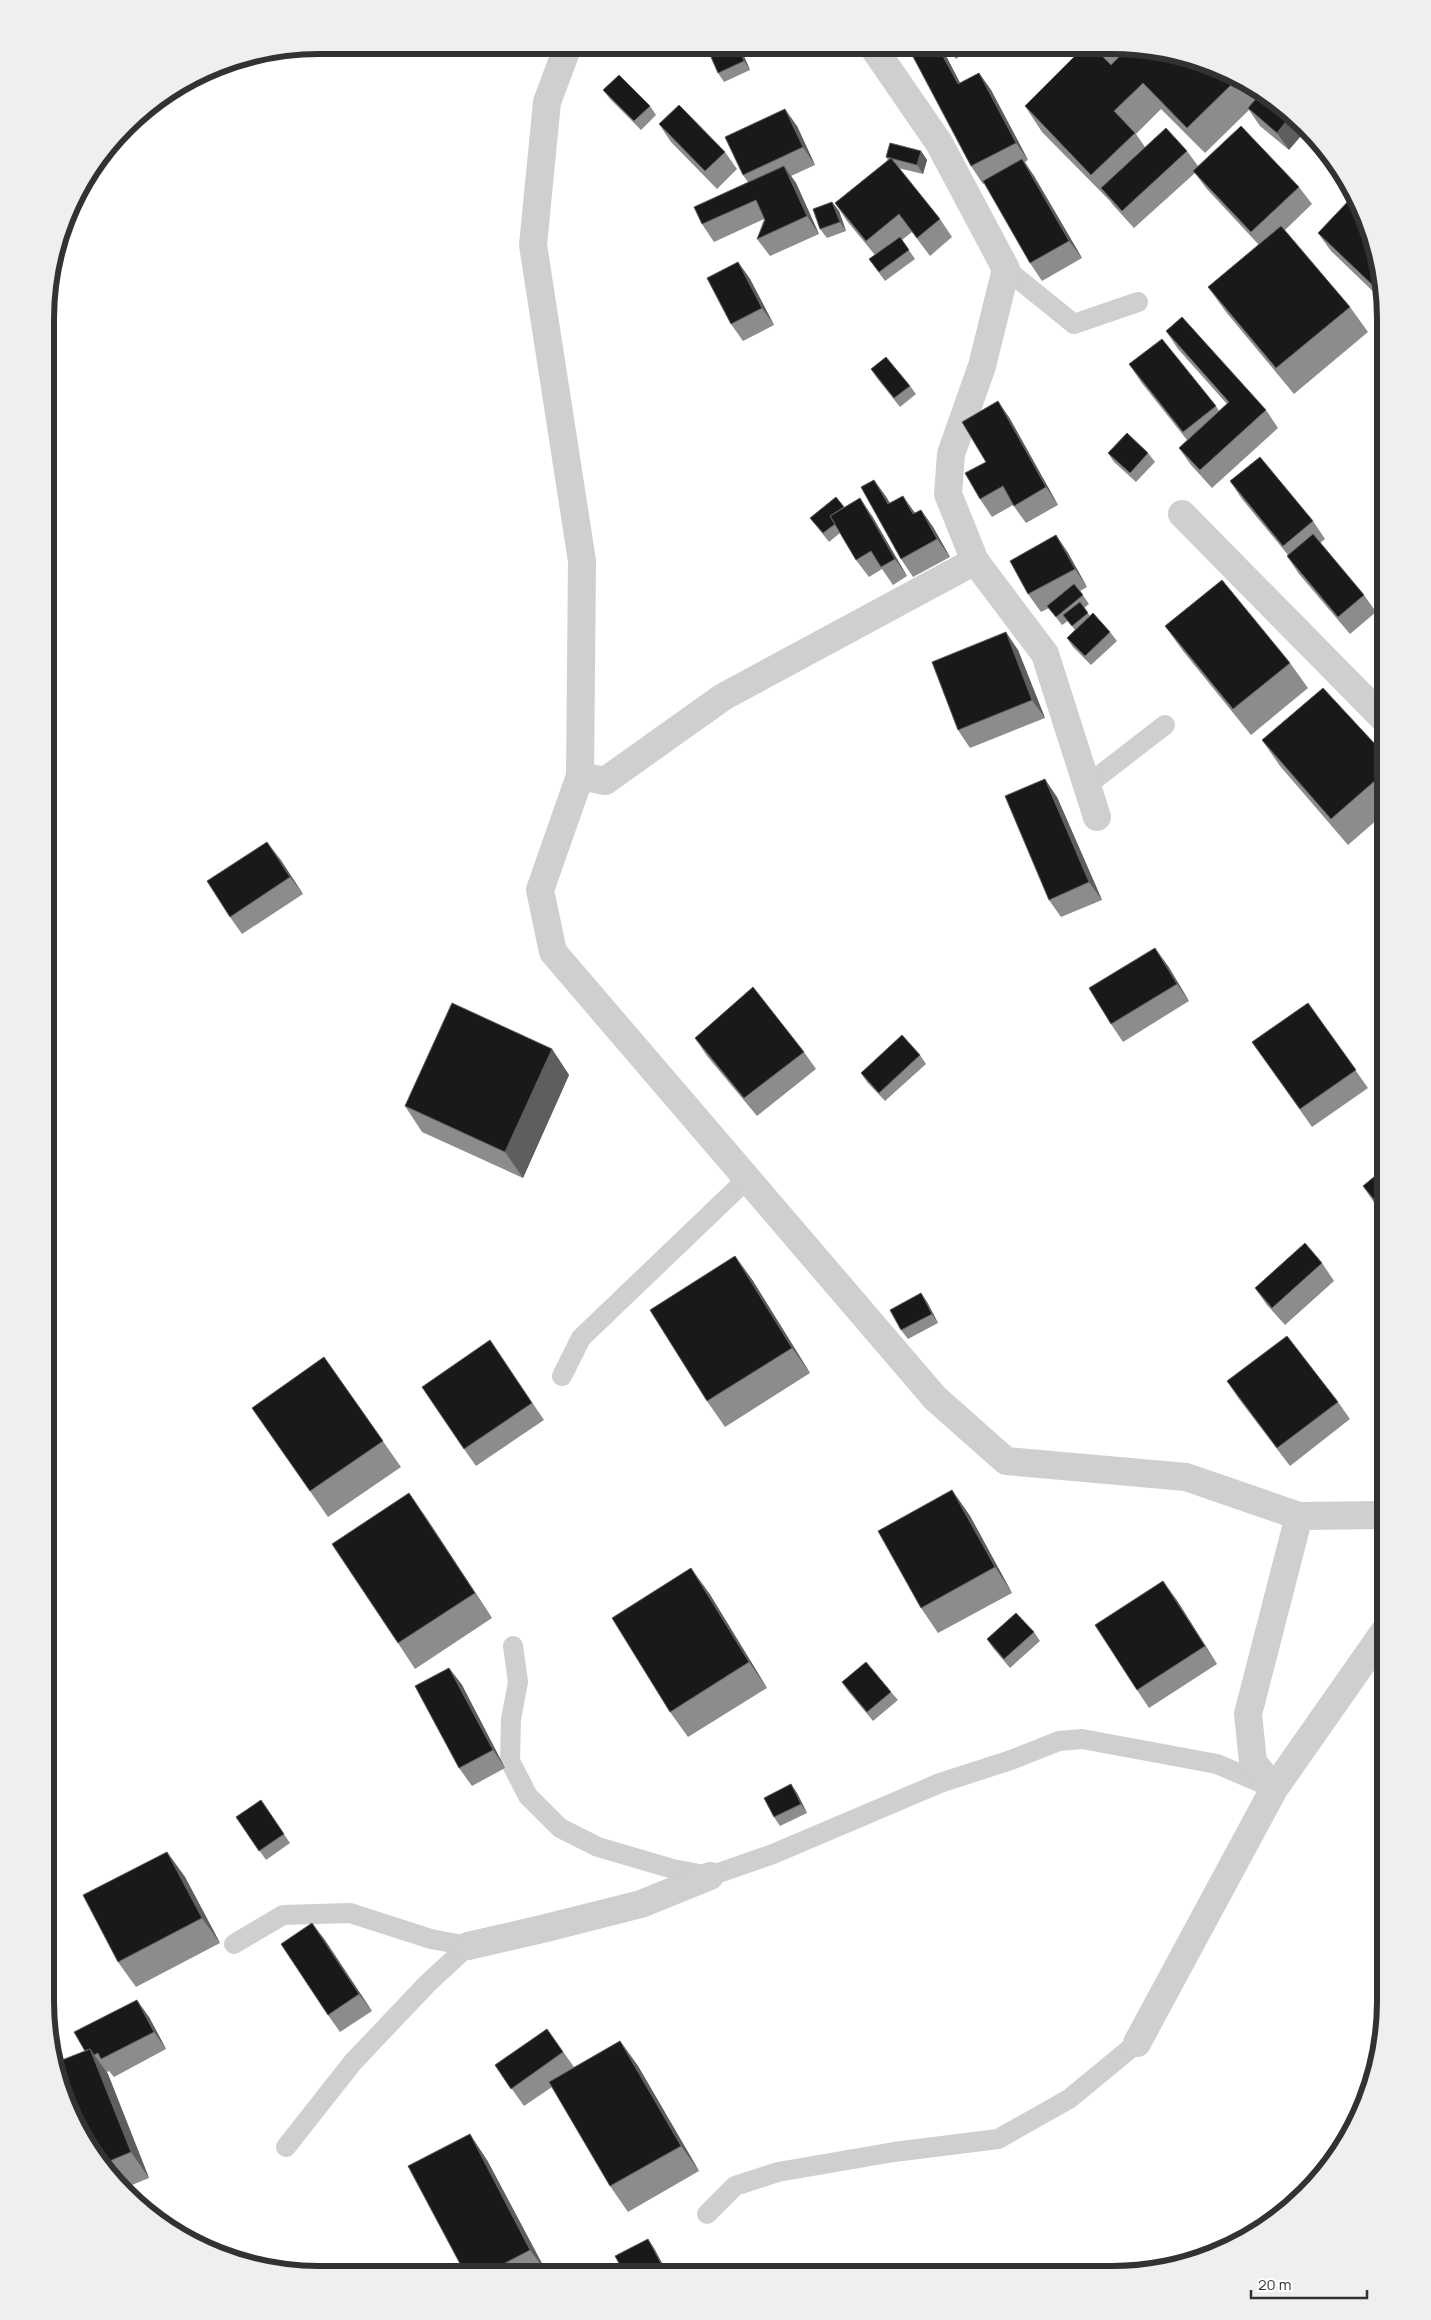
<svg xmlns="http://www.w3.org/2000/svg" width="1431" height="2320" viewBox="0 0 1431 2320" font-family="Manrope,sans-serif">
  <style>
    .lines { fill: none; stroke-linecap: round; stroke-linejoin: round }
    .lane { stroke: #cfcfcf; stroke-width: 20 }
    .street { stroke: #cfcfcf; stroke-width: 28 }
    .wall { fill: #8c8c8c }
    .shaded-wall { fill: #5e5e5e }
    .building { fill: #191919; stroke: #5e5e5e }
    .rim { fill: none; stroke: #323232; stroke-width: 6 }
  </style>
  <rect width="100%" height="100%" fill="#fff"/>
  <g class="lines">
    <path class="lane" d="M1006,269l68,55 64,-22
      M1086,786l79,-61
      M562,1376l19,-38 166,-159
      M513,1646l5,36 -7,37 -1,42 18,35 32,32 38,19 75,22 37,7 63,-22 167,-71 71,-23 48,-19 23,-2 135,25 56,24
      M234,1944l49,-29 67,-2 81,26 37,7
      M286,2147l67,-85 74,-78 41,-38
      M707,2214l28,-28 43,-14 116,-20 104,-13 71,-40 68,-56"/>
    <path class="street" d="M568,46l-21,56 -14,143 49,316 -2,215 -40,114 13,62 382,446 71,63 180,16 113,39 87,-1
      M873,47l66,96 67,126 -24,97 -31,88 -3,40 27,67 70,93 52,163
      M1182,514l204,207
      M580,776l25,5 118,-84 252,-136
      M1274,1789l112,-160
      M468,1946l78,-18 95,-24 69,-28
      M1137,2043l137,-254 -21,-27 -5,-48 51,-198"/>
  </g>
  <path class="wall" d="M706,46h22l-13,9 23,-9 5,8 7,16 -26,12 -6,-9 -5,-17z
    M947,47h25l-16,12z
    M1072,47h45l5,8 95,11 28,16 12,17 32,51 -29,-24 -11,-16 -44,43 -44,-44 -25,25 9,13 42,4 11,15 101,21 13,17 -27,26 65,77 18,25 -74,62 -68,-82 -18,-25 51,-42 -53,-57 -11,-15 -61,55 -21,-23 -3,-4 -68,-69 -17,-26 51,-51z
    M945,54l15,29 19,-10 12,17 37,70 -3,2 9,14 48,82 -40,23 -12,-18 -45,-80 -2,1 -12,-18z
    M603,90l47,16 6,9 -15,15 -31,-31z
    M659,124l66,28 12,17 -20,20 -46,-47z
    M797,126l18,39 -24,11 5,7 23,51 -49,22 -13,-17 7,-20 -50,23 -12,-18 46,-42 -5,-7z
    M921,151l6,9 -4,14 -25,-6 42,51 12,18 -22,19 -18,-24 -10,8 13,19 -30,22 -16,-22 6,-4 -28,-34 -12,-18 53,-43 -2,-3z
    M832,202l7,9 7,20 -19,7 -7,-9z
    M1365,214l17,86 -51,-49 -13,-18z
    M738,262l12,17 24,46 -31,16 -12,-17z
    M1166,331l100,79 12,18 -66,60 -21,-23 -12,-17 8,-8 -46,-58 -12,-18 87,42 3,5 8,-7 -49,-55z
    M871,369l39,17 6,8 -16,13 -23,-29z
    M998,401l12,18 48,86 -32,18 -13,-18 -21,12 -12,-18 6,-37z
    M1108,453h40l7,9 -19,20 -22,-20z
    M874,480l16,23 25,10 6,-3 12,17 17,30 -37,20 -12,-18z
    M1230,481l83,40 12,18 -5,4 44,52 12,17 -26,22 -51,-60 -12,-18 1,-1 -46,-56z
    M844,507l28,9 35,60 -14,9 -11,-16 -13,8 -13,-17 -16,-27 -11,9 -19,-24z
    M1056,535l12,18 19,34 -7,4 9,13 -5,4 6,8 20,16 7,9 -26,24 -18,-18 -6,-9 8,-8 -7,-9 -6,4 -13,-17 -8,4 -13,-18z
    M1165,626l125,37 18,25 -57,47 -68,-84z
    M1018,650l27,68 -75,30 -12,-18z
    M1262,740l124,16v56l-38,33 -68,-79z
    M1057,797l45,103 -41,17 -12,-17z
    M280,859l23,35 -61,40 -12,-17z
    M1168,966l21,35 -66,41 -12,-18z
    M1308,1003l60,85 -56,39 -60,-85z
    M695,1038l109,14 12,17 -59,47 -50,-60z
    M552,1049l17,26 -46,103 -101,-46 -17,-26z
    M920,1055l6,9 -41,37 -18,-19 -6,-9z
    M1386,1167v50l-11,-13 -12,-18z
    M735,1256l18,25 57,92 -85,54 -18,-26z
    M1322,1263l12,18 -49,44 -18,-20 -12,-17z
    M921,1293l6,9 11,21 -30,16 -7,-9z
    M490,1340l54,80 -68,46 -12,-17z
    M324,1357l77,110 -73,50 -76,-109z
    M1227,1381l111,21 12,17 -60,47 -51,-67z
    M952,1490l18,26 42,77 -74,40 -17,-25z
    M409,1493l18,26 65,99 -77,51 -17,-26z
    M709,1593l58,95 -79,49 -18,-25z
    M1176,1599l41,65 -68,44 -12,-18z
    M1034,1632l6,9 -30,27 -17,-20 -6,-9z
    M449,1668l13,17 43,83 -33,18 -13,-18z
    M842,1682l49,10 7,8 -25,21 -25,-30z
    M791,1784l6,9 10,20 -27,13 -6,-9z
    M261,1800l29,43 -24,17 -30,-43z
    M167,1852l18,25 35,66 -84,44 -18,-25z
    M312,1923l60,88 -32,21 -12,-17z
    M149,2017l17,32 -52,28 -5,-6 -2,1 42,106 -27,11 -21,-21 -35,-62 19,-55z
    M547,2029l27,38 46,-26 18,25 61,105 -71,41 -18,-26 -58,-99 -28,19 -29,-41z
    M487,2160l60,113h-82z"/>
  <path class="shaded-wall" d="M738,46l5,8 7,16 -6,-9z
    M938,47h2l5,7 25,48 -12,-18z
    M979,73l12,17 37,70 -12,-17z
    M785,109l12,17 18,39 -12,-18z
    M1292,114l15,15 -18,21 -12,-17z
    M921,151l6,9 -4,14 -6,-9z
    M1022,159l12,17 48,82 -13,-17z
    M784,166l12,17 23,51 -12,-18z
    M832,202l7,9 7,20 -6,-9z
    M738,262l12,17 24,46 -12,-17z
    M998,401l12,18 48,86 -12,-18z
    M874,480l13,18 13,24 -12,-18z
    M903,496l12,17 -2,1z
    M860,498l12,18 35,60 -12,-17z
    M921,510l12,17 17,30 -13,-18z
    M1056,535l12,18 19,34 -12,-18z
    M1006,632l12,18 27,68 -13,-18z
    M1045,779l12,18 45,103 -13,-18z
    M267,842l13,17 23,35 -13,-17z
    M1155,948l13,18 21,35 -12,-17z
    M552,1049l17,26 -46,103 -18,-26z
    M735,1256l18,25 57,92 -18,-25z
    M921,1293l6,9 11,21 -6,-9z
    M952,1490l18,26 42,77 -17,-26z
    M409,1493l18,26 65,99 -17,-25z
    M691,1568l18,25 58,95 -18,-26z
    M1163,1581l13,18 41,65 -12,-18z
    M449,1668l13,17 43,83 -12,-18z
    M791,1784l6,9 10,20 -6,-9z
    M167,1852l18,25 35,66 -18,-25z
    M312,1923l13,17 47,71 -13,-17z
    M137,2000l12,17 17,32 -12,-17z
    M620,2041l18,25 61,105 -18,-25z
    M90,2049l18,25 41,104 -18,-26z
    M470,2134l17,26 60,113 -17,-23z
    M648,2239l6,9 14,26h-1l-1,-1z"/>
  <path class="building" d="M734,46h4l6,15 -26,12 -7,-16z
    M913,47h25l20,37 21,-11 37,70 -45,23 -62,-117z
    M1072,47h12l-8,8z
    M1084,47h9l18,18 18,-18h20l68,19 21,12 -51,50 -44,-45 -29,28 21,22 -44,42 -66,-69z
    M619,75l31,31 -16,15 -31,-31z
    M1262,92l17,10 13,12 -15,19 -29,-25z
    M679,105l46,47 -20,19 -46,-47z
    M785,109l18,38 -60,28 -18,-38z
    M1241,126l58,61 -48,45 -58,-61z
    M1166,128l21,23 -65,60 -21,-23z
    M890,143l31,8 -4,14 -31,-8z
    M891,158l49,61 -23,19 -18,-24 -33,27 -31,-38z
    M1022,159l47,82 -39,22 -47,-82z
    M784,166l23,50 -50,23 8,-19 -9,-20 -54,24 -8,-17z
    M1354,195l11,19 16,79 -63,-60z
    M832,202l8,20 -20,7 -7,-20z
    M1281,226l69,81 -74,61 -68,-81z
    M900,237l9,13 -30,22 -10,-13z
    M738,262l24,46 -31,16 -24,-46z
    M1182,317l84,93 -66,60 -21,-22 50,-46 -63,-71z
    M1162,339l54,67 -33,26 -54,-68z
    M886,357l24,29 -16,12 -23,-29z
    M998,401l48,86 -32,19 -11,-20 -23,13 -15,-26 21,-11 -24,-40z
    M1127,433l21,20 -18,20 -22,-20z
    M1260,457l53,64 -30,25 -53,-65z
    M874,480l14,24 15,-8 10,18 8,-4 16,29 -36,20 -40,-72z
    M836,497l8,10 -14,9 5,8 -12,9 -13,-15z
    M860,498l35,61 -14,8 -10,-16 -15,9 -26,-44z
    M1313,534l51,61 -26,22 -51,-61z
    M1056,535l19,34 -47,25 -18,-33z
    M1222,580l68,83 -57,46 -68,-83z
    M1074,584l9,11 -27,22 -9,-11z
    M1080,602l8,11 -16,13 -9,-11z
    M1093,613l17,19 -25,24 -18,-18z
    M1006,632l26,68 -74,30 -26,-68z
    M1323,688l63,68v15l-55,48 -69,-79z
    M1045,779l44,103 -40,18 -44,-104z
    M267,842l23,35 -60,40 -23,-36z
    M1155,948l22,36 -66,40 -22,-36z
    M753,987l51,65 -60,46 -49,-60z
    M452,1003l100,46 -47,103 -100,-46z
    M1308,1003l48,67 -56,39 -48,-67z
    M902,1035l18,20 -41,38 -18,-20z
    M1386,1167v47l-23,-28z
    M1305,1243l17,20 -50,45 -17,-20z
    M735,1256l57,92 -85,53 -57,-91z
    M921,1293l11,21 -31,16 -11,-20z
    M1287,1336l51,66 -61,46 -50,-67z
    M490,1340l42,63 -68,46 -42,-62z
    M324,1357l59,84 -73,50 -58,-83z
    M952,1490l43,77 -74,41 -43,-77z
    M409,1493l66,100 -77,50 -66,-99z
    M691,1568l58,94 -79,50 -58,-94z
    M1163,1581l42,65 -68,44 -42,-65z
    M1016,1613l18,19 -30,27 -17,-20z
    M866,1662l25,30 -24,20 -25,-30z
    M449,1668l44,82 -34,18 -44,-82z
    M791,1784l10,20 -27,13 -10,-19z
    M261,1800l23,34 -25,17 -23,-34z
    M167,1852l35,66 -84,44 -35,-67z
    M312,1923l47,71 -31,21 -47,-71z
    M137,2000l17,32 -53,27 -3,-6 -4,2 -4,-6 -5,2 -11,-19z
    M547,2029l16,23 -52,37 -16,-24z
    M620,2041l61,105 -71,40 -61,-104z
    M90,2049l41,103 -31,13 -34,-59 -9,-44z
    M470,2134l60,116 -44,23h-21l-57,-107z
    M648,2239l18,34 -2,1h-39l-10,-18z"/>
  <path d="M0 0H1431V2320H0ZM319 54H1112A265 265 0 0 1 1377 319V2001A265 265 0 0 1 1112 2266H319A265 265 0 0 1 54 2001V319A265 265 0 0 1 319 54Z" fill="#efefef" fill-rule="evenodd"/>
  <path class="rim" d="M319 54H1112A265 265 0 0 1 1377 319V2001A265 265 0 0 1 1112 2266H319A265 265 0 0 1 54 2001V319A265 265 0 0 1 319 54Z"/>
  <path d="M1251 2290v8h116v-8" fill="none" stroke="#323232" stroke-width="2.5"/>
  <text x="1258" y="2290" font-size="15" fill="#323232" stroke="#ffffff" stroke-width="4" paint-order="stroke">20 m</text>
</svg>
